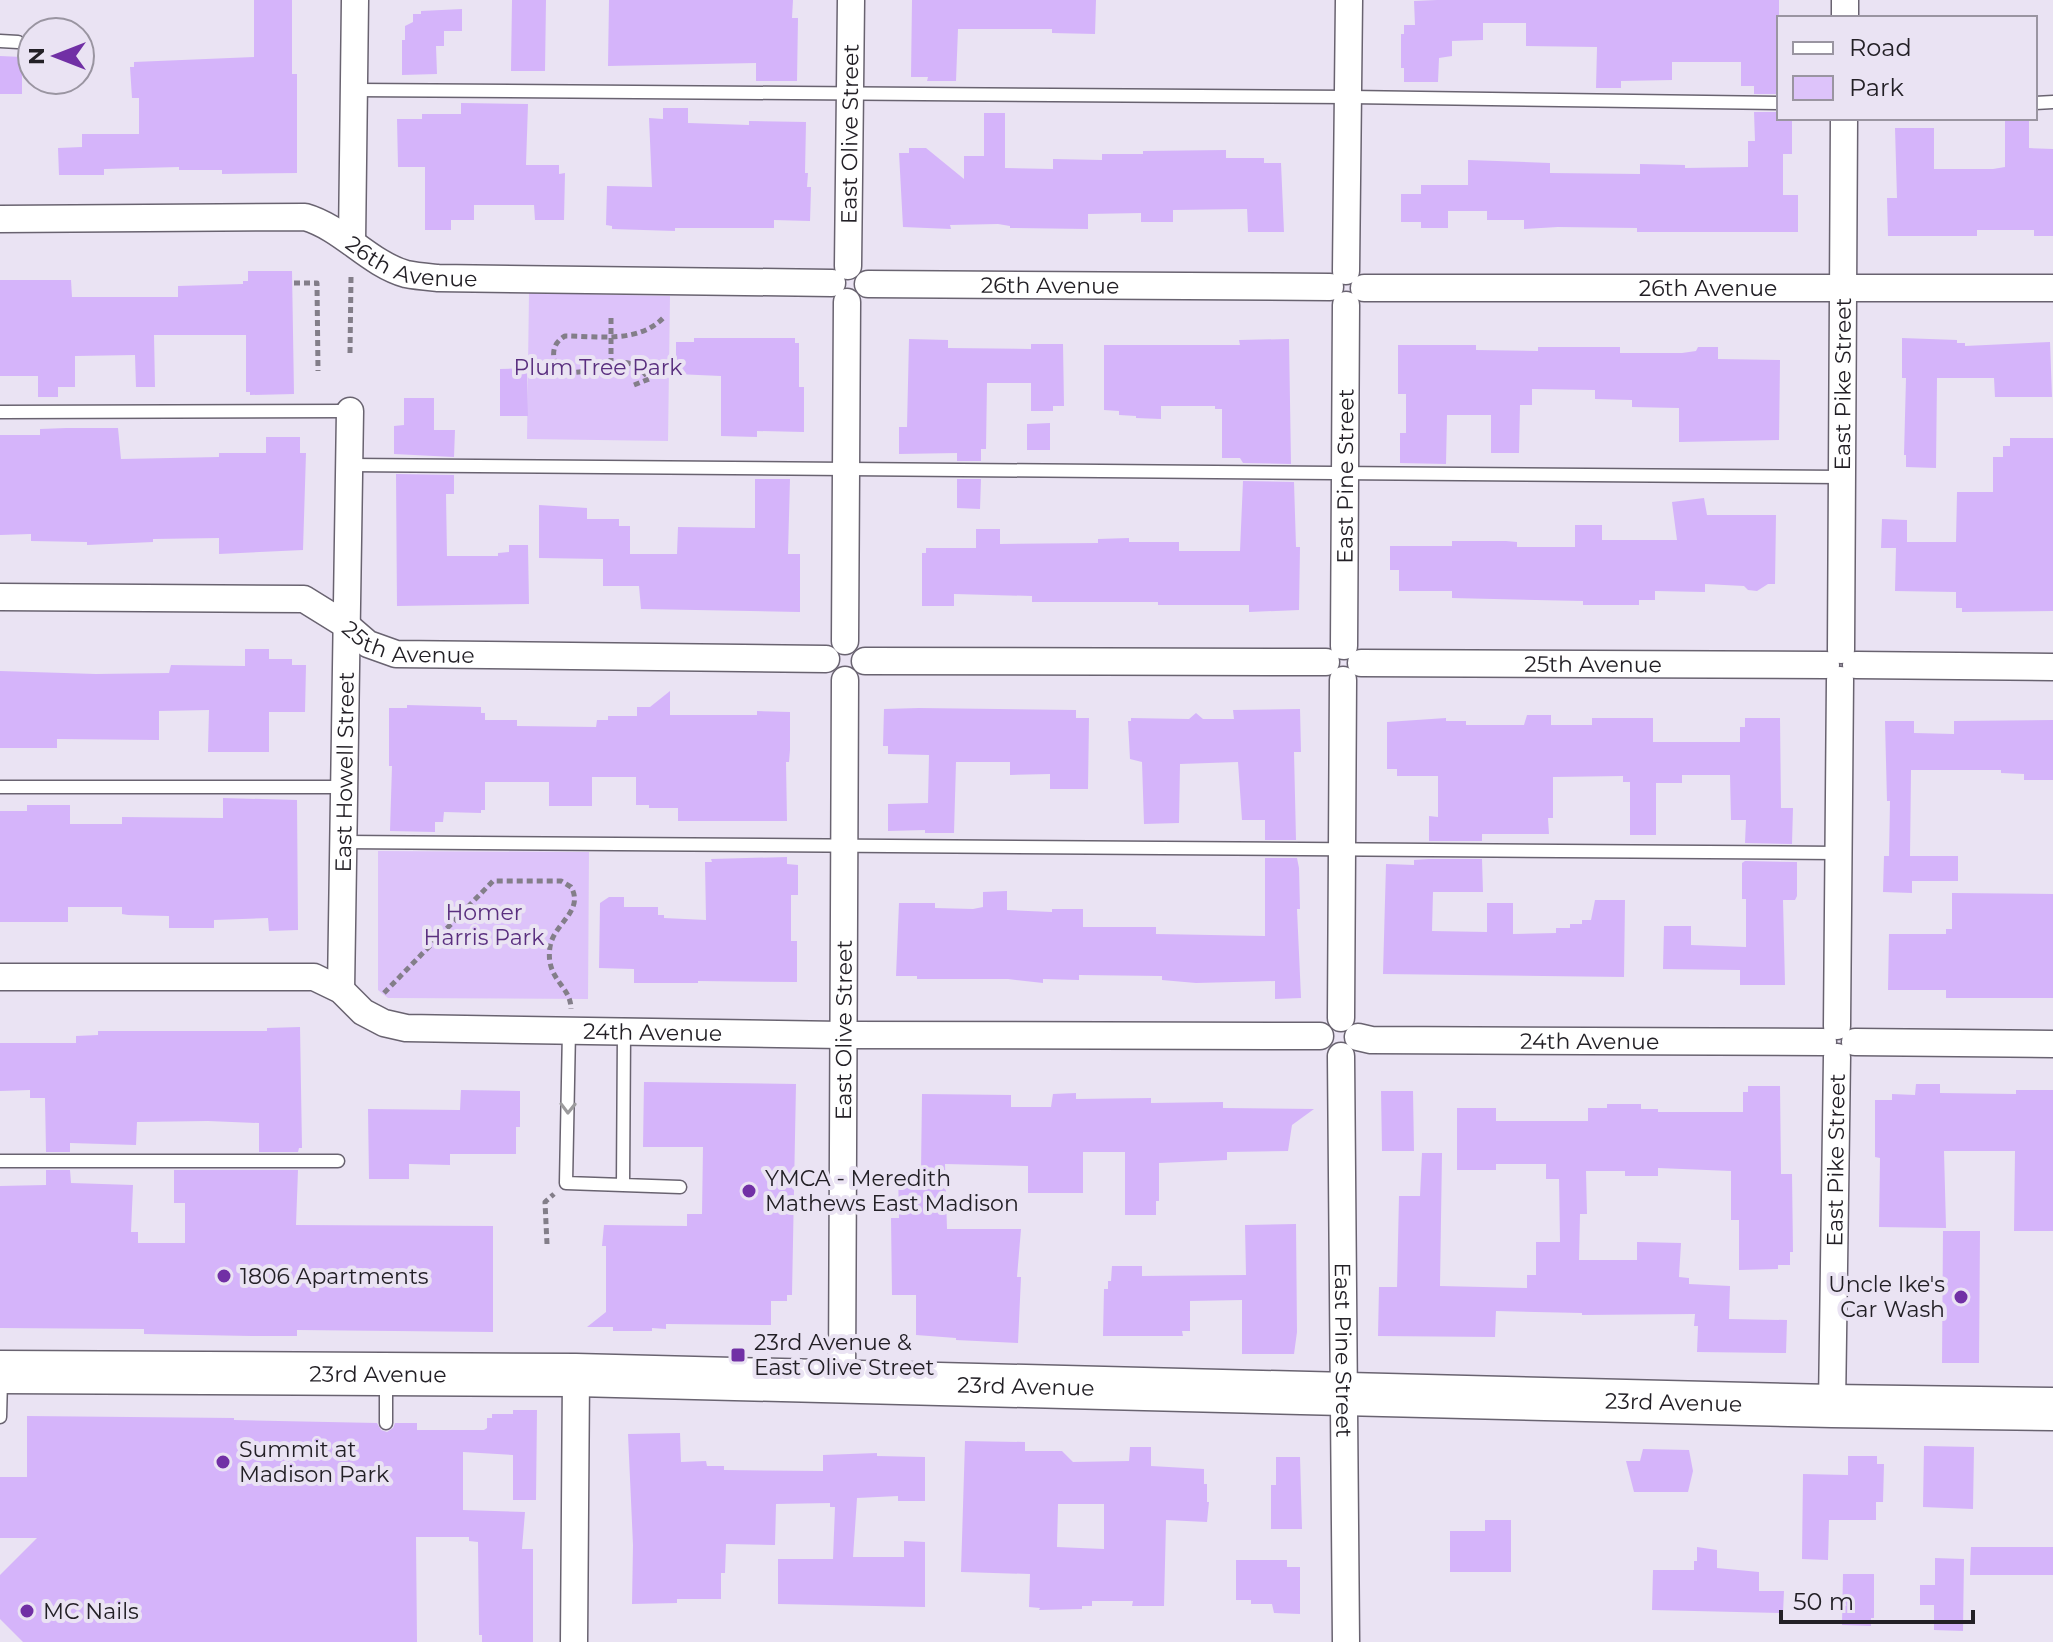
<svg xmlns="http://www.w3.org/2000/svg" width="2053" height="1642" viewBox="0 0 2053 1642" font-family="Montserrat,sans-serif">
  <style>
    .green { fill: #ddc3fa }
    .building { fill: #d5b4fa; fill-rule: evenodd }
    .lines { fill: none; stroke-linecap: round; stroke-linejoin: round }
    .lane-casing { stroke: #696370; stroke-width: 15 }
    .street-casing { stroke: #696370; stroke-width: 29 }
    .primary-casing { stroke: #696370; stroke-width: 45 }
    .path { stroke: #837e89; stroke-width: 5; stroke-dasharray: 6 4; stroke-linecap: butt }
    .lane { stroke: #fff; stroke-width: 12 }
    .street { stroke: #fff; stroke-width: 26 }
    .primary { stroke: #fff; stroke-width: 42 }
    .oneway { stroke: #9c9b9d }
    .poi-dot { fill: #7130a5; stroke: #eae3f3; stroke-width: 3 }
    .labels { text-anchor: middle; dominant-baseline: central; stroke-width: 8; stroke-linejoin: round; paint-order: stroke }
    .street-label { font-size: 22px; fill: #232026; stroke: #eae3f3 }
    .park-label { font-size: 22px; fill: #5a2f7f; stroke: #eae3f3 }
    .poi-label { font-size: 22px; fill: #232026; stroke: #eae3f3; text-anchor: start }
  </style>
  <rect width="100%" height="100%" fill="#eae3f3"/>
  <path class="green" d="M529,293l141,3 -2,145 -141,-2z
    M378,851l211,1 -1,147 -200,-1 -10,-8z"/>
  <path class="building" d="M254,0h38v74h5v99l-75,1v-4h-43v-3l-75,2v6h-45l-1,-27 24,-1v-13h57v-36h-7l-2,-31h4v-5l120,-5z
    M512,0h34l-1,71h-34z
    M609,0h184l-1,18h6l-1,63h-41v-18l-148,3z
    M912,0h184l-1,34 -43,-1v-4h-94l-2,52h-29l1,-4h-17z
    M1437,0h342v94h-25v-8h-13v-24h-69v18l-51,1v7h-25l1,-41 -71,-1v-23h-43v17l-31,1v15l-13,2 -1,24h-34v-14h-3v-34h3v-9h11l-1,-24z
    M462,9v22h-18v15h-8l1,28 -35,1v-35h3v-14l8,-4v-8h8v-3z
    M0,56l22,1v37h-22z
    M461,103l67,1 -2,61h33v9l6,-1 -1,47h-29l-1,-15h-60v15h-23v10h-26v-63h-27l-1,-48h25v-5h39z
    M663,108h25v15l61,2v-4l57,1 -1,51h3l-1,14h4l-1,34 -36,-1v8h-99v3l-63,-2v-3l-6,-1 1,-39 45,1 -3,-69 14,1z
    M1754,112h25v8h13v34h-9v41h15v37h-161v-4l-79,-1 -34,2v-9h-37v-9h-39v17h-27v-6h-20v-28h20v-9h47v-25l82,3v10l90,1v-10l45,1v3l63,-1v-26h7z
    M984,113h21v55l48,1v-10l49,1v-6h41v-3l83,-1v8h38v5h17l3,69h-36l-1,-23 -74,1v12h-32v-9l-53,1v15l-78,-1v-2l-12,-2 -48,1 1,4 -48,-2 -4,-74h10v-5h17l38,31v-23h20z
    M2005,118h24v30l24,1v87h-19v-6h-57v6h-89l-1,-38h10l-2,-70h39v41h59l12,-2z
    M248,271h44l2,123 -44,1v-3h-4v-57h-92l1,52h-19l-1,-32 -60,1v31h-17v10h-20v-21h-38v-96h71l1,17h106v-11l65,-2v-3h5z
    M694,338h101v5h4v44h5v45l-47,-1v6l-36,-1v-60l-45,-2v-32h18z
    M1902,338l55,2v3h8v3l85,-4 2,55h-57l-1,-19h-57l-1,90 -30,-1v-12h-2l2,-77h-4z
    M909,339l39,1v8l83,1v-5h32l1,62h-11v5h-22v-28h-44l-1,66h-5v12h-24v-8l-58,1v-27h8z
    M1289,339l2,125 -48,-1 -3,-5h-18v-49h-7v-3h-54v13l-25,-1v-2l-17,-1v-4l-15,-1v-65h136l-1,-5z
    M1398,345h78v5l62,1v-4h82v6h62l14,-2 2,-4h20v12l62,1 -1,80 -100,2v-34l-47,-1v-7l-37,-1v-9l-63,-1v16h-12l-1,48h-28v-38h-44l-1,49 -46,-1v-30h6v-39h-8z
    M527,368l1,48h-28v-47z
    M404,398h30v32h21l-1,27 -60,-3v-28l10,-1z
    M1050,423v27h-23v-26z
    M66,428h52l3,31 98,-2v-4h47v-16h34v16h6l-3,97 -84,4v-16l-66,1v3l-66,3v-3l-56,-1v-7l-31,1v-100h40v-6z
    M2010,438h43v173l-91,1v-4h-6v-16l-61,-1 1,-43h-15l1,-29 25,1v22h49l1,-50h36v-35h10v-11h7z
    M396,474l58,1v19h-8l1,62h51v-3l11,-1v-7h19l1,59 -132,2z
    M755,479h35l-2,75h12v58l-159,-3 -2,-23h-36v-27l-64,-1v-53l48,3v11h32v7h11v28h47l1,-27 77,1z
    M957,479h24l-1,30 -23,-1z
    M1243,481l51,1 2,65h4l-1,63 -50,2v-7h-91v-3h-126v-6l-78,-2v12h-32v-53h4v-5h50v-19h24v15l98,-1v-4l31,-1v4h50v9h61z
    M1704,498l3,17h69l-1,69h-7l-11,7 -9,-1 -4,-4 -39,-2v8l-50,-1v9h-16v5h-56v-4l-131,-3v-7h-53v-21h-9v-24h62v-5h54l11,1v5h58v-22h27v15h75l-5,-38z
    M245,649h24v10h23v6h14l-1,47h-36v40h-61l1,-42 -50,1v29l-102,-1v9h-57v-77l96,3 73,-1 2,-8 74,1z
    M670,691v24h87v-4l33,1v38l-1,12h-3l1,59h-109v-13h-29v-3h-13v-28h-44v29h-43v-24h-64v28h-4v3l-37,-1 -1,10h-8v10l-45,-1 2,-65h-3v-58h18v-3l74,2v6h4v7h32v6l79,1 1,-7h11v-4h29v-9h13z
    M919,708l157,2v8h13l-1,71h-38v-15l-40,1v-13h-54l-2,71h-29v-3l-37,1v-27l40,-1 1,-48 -41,-1v-8h-5l1,-37z
    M1300,709l1,43h-7l2,88h-31v-20h-23l-4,-58 -58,2 -1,59 -35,1 -2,-62 -12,-3 -2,-38h3v-3l58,1 7,-6 7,6h31l-1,-9z
    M1527,715h24v10h41v-7h61v24h87v-15h5v-9h35l1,90h12l-1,36 -47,-1 1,-23h-15l-1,-45h-48v8h-26v52h-26v-53h-7v-6l-70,1v41h-5l1,16h-67v7h-53v-25l9,1v-41h-41v-7h-10v-47l59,-4v3h20v4h58z
    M2053,720v60h-29v-6l-23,-1v-3h-90l-1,86h48v25h-46v12l-29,-1 1,-36h5l1,-55h-3l-2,-80h29v12l40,1v-13z
    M223,798l74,2 1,130 -29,1 -1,-13 -54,2v8h-45v-12l-41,-1 -6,-1v-7h-54v15h-68v-111h27v-6h43v19h52v-7l101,1z
    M787,857v7l11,1v30h-7v46h6v41l-99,-1v2h-64v-14l-35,-1 1,-65 9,-6h15v10h34v8h6v3l42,2 -1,-58h7l-1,-3z
    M1265,858h32l2,10 1,41h-3l4,89 -26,1v-18l-79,2 -34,-3v-4l-83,-1v5l-36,-1v4l-35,-4h-91v-3h-21l3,-73h36v5l38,1 10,-2v-15l24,-1v19l45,2v-3h31v18h73v7l109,2z
    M1429,859h53l1,33h-50l-1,39 55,1v-29h26v31l43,-1v-5h14v-4h12v-4h9l4,-20h30l-1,77 -241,-3 3,-110 28,1v-5z
    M1745,861l52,1v34l-2,4h-12l2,85h-45v-15l-77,-1 1,-43h27v19l55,2v-48h-4v-36z
    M1952,893l101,1v104h-107v-8h-58l1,-56h57v-5h6z
    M300,1027l2,121h-3l-1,4h-39v-29l-51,-2 -71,1 -1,23 -66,-2v9h-24l-1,-54h-15v-8l-30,1v-48h76v-7l22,-1v-4h169v-3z
    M644,1082l152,2 -4,211h-5v6h-16v24l-105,-1v5l-14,-1v3h-39v-4h-26l19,-15v-66h-4l2,-21 83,1v-12h15l1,-67h-60z
    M1916,1084h24v9l76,1v-4h37v141h-39l1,-80h-71l2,77 -67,-1 1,-69 -5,-1v-57h17v-6l23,1z
    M1748,1086h32l1,88h11l1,78h-3v13h-12v4l-39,1v-50h-8v-49l-73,-3v8h-33v-5h-39l1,43h-7l-1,46h58v-18l44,1 -2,34 10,1v6l41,2 -1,33 58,1 -1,33 -89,-1 1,-26h-4l1,-12 -113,1v-2l-86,-2 -1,26 -117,-1 1,-49h18l2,-91h21l2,-43h20l-2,133 87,2v-13h9v-33h24l-1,-63h-13v-15h-50v6h-39v-62h39v13h92v-13h19v-4h34v5h17v3h85v-20h5z
    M461,1090l59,1v36h-4v27h-66v11l-41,-1v15h-40l-1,-70 92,1z
    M1381,1091h32l1,60h-32z
    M1076,1093v6l75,-1v5l72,-1v6l91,1 -22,16 -4,26 -61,1v8l-68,3v38h-3v14h-31v-63h-42v41h-55v-27l-83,-2 2,65h74l-4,48h4l-3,66 -62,-3v-2l-40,-3v-40h-24l-1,-77h8l-1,-46h23l1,-78 89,1v12h40l2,-13z
    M46,1170h24l1,13 62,2 -2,47h7v11h47v-40h-11v-33h124l-2,55 197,1v106l-196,-2v6h-46l-107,-2v-5l-144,-1v-142l46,-1z
    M1296,1224l1,108 -3,22h-52v-54l-52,1v30h-8l1,5h-80l1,-47h4v-8h3l1,-15h30v10l104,-1 -1,-50z
    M1943,1231h37l-1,132h-37z
    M513,1410h24l-1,90h-23v-45l-50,-3v58l62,2 -3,37h11v93h-51v-7h-3l-1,-93 -9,-1v-4h-53l1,105h-394l-23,-23v-44l37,-37h-37v-61h27v-61l207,2v2l143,3 4,7 6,2 6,-4 2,-5h22v7h67l3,-2v-10h5v-4h21z
    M680,1433l1,29 25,-1 1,5h17v4l99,1v-16l54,-2v3l48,1v44h-27v-5l-41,2 -4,59h51v-16l21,1v65l-147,-3v-45h55l2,-52h-5v-4l-54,1 -1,41 -49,-1 -1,29h-4v26h-44v4l-45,1 1,-59 -5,-111z
    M965,1441l60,1v9h37l11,11 56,-1 1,-14h21v19l53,3v15h3v18h2l-2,20 -41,-2 -2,86h-32l1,-5h-41v5h-10v3l-43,1 1,-2 -11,-1 1,-33 -69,-2zM1058,1504h46v45l-47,-2z
    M1924,1446l50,1 -1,62 -50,-2z
    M1643,1449l46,1 4,21 -5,21h-54l-8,-31h14z
    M1848,1456h29v8h7l-1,38h-7v18h-47l-1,40 -26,-1 1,-85 45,1z
    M1276,1457h24l2,72h-31v-44h5z
    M1485,1520h26v52h-61v-41h35z
    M1697,1547l20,3v18l42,4v19h25l-1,22 -131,-3 1,-40h41v-9h3z
    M1971,1547h82v28h-83z
    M1935,1558l29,1 -1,72 -29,-1v-25h-14v-20h15z
    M1236,1560h51v7h13v47l-26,-1 -2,-9h-21v-4h-15z
    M1843,1574h31v44h-3v8l-29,-1z"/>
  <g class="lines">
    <defs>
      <path id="lane" d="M0,41l18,1
        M355,90l995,7 429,6
        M2035,103l18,-1
        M0,412l350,-1
        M349,465l1492,12
        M0,787h344
        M343,842l1495,11
        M569,1030l-3,153 114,4
        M0,1161h338
        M623,1185l1,-153
        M0,1417l1,-37
        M386,1423v-41"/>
      <g id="street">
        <path d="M1845,18v-18"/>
        <path id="s1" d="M0,219l305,-2c38,11 63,46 101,57 10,2 22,3 32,4l394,5"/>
        <path d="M352,242l3,-242"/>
        <path id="s2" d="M848,266l3,-266"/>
        <path d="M1346,271l3,-271"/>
        <path id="s3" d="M868,284l462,3"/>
        <path id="s4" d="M1364,288h689"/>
        <path id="s5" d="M0,597l304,2 42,26 22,19 28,10 430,5"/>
        <path d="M845,641l2,-339"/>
        <path id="s6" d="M1344,646l2,-341"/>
        <path id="s7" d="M1841,650l3,-532"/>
        <path d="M865,661l461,1"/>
        <path id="s8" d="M1361,663l465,2"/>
        <path d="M1856,665l197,2"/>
        <path id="s9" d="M0,977h314l27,13 22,22 21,11 22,5 436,7 478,1"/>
        <path id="s10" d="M341,990l9,-579"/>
        <path d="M1341,1018l2,-338"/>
        <path d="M1837,1026l3,-346"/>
        <path id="s11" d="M1358,1037l13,3 452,2"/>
        <path d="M1855,1042l198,2"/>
        <path id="s12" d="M1341,1056l5,586"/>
        <path id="s13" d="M842,1382l3,-702"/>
        <path id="s14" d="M1832,1406l5,-349"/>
        <path d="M574,1642l2,-267"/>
      </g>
      <g id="primary">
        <path id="s15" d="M0,1372l576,3 1256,31 221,3"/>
      </g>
    </defs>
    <use href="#lane" class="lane-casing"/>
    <use href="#street" class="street-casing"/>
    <use href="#primary" class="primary-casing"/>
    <path class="path" d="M294,283h23l1,88
      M350,353l1,-76
      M611,364v-49
      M634,385l15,-6c-27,-39 -57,5 -92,-10 -5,-13 -6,-25 8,-33 34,0 75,8 100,-20
      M384,993l109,-112h68l10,6c14,24 -18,37 -21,60 -5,33 21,38 21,62
      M547,1244l-2,-42 9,-8"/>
    <use href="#lane" class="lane"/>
    <use href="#street" class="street"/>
    <use href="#primary" class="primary"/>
  </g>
  <defs><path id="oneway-chevron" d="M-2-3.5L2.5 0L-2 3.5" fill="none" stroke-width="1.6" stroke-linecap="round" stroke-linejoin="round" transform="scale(2)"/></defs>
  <use class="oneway" href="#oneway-chevron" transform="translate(568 1108) rotate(91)"/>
  <g class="poi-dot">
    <circle cx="749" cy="1191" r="8"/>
    <circle cx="224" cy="1276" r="8"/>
    <circle cx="1961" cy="1297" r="8"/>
    <rect x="730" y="1347" width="16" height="16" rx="4"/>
    <circle cx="223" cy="1462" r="8"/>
    <circle cx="27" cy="1611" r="8"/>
  </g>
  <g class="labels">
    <g class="street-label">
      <text stroke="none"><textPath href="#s2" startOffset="132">East Olive Street</textPath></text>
      <text stroke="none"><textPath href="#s1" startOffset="424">26th Avenue</textPath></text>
      <text stroke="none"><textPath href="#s3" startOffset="182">26th Avenue</textPath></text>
      <text stroke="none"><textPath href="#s4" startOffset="344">26th Avenue</textPath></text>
      <text stroke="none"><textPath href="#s7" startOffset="266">East Pike Street</textPath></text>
      <text stroke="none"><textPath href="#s6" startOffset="170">East Pine Street</textPath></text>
      <text stroke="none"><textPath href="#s5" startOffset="422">25th Avenue</textPath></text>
      <text stroke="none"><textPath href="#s8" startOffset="232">25th Avenue</textPath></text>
      <text stroke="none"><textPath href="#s10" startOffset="218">East Howell Street</textPath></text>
      <text stroke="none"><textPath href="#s13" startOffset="352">East Olive Street</textPath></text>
      <text stroke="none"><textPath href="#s9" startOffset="668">24th Avenue</textPath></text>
      <text stroke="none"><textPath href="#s11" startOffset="232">24th Avenue</textPath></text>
      <text stroke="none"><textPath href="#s14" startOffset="246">East Pike Street</textPath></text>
      <text stroke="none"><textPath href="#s12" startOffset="294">East Pine Street</textPath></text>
      <text stroke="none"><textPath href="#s15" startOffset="378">23rd Avenue</textPath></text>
      <text stroke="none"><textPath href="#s15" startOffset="1026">23rd Avenue</textPath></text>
      <text stroke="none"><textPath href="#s15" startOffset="1674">23rd Avenue</textPath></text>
    </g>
    <g class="park-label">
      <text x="598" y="367">Plum Tree Park</text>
      <text x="484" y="912">Homer<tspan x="484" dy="25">Harris Park</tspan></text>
    </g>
    <g class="poi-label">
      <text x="765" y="1178">YMCA - Meredith<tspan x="765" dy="25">Mathews East Madison</tspan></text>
      <text x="240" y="1276">1806 Apartments</text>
      <text x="1945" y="1284" text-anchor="end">Uncle Ike's<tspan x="1945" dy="25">Car Wash</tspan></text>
      <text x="754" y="1342">23rd Avenue &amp;<tspan x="754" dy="25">East Olive Street</tspan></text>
      <text x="239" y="1449">Summit at<tspan x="239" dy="25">Madison Park</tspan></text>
      <text x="43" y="1611">MC Nails</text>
    </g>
  </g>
  <rect x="1777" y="16" width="260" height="104" fill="#eae3f3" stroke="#9a95a1" stroke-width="2"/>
  <rect x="1793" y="42" width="40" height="12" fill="#ffffff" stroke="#9a95a1" stroke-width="2"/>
  <text x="1849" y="56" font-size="24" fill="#232026">Road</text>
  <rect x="1793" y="76" width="40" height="24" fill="#ddc3fa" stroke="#9a95a1" stroke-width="2"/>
  <text x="1849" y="96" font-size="24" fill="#232026">Park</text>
  <g transform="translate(56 56) rotate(270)"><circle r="38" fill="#eae3f3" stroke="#9a95a1" stroke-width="2"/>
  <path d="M0-6L14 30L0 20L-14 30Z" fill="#7130a5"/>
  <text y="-12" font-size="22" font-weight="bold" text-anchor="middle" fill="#232026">N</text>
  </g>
  <path d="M1781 1610v12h192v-12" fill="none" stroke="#232026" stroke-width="4"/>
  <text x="1793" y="1610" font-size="24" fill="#232026" stroke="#eae3f3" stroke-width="6" paint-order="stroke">50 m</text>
</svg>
